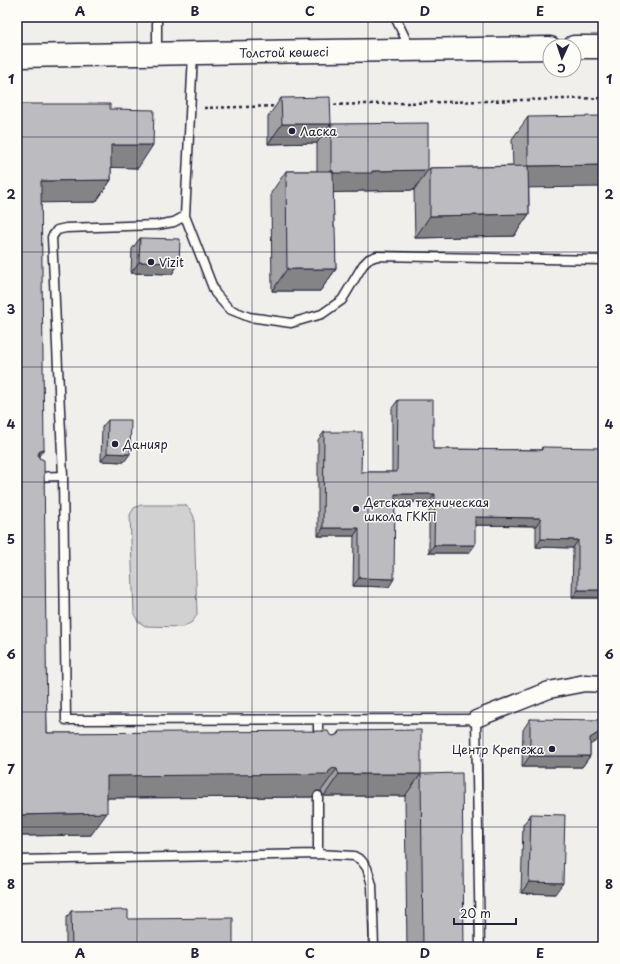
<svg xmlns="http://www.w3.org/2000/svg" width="620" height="964" viewBox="0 0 620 964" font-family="'Playpen Sans',sans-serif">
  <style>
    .green { fill: #d2d1d1; stroke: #7a7a86 }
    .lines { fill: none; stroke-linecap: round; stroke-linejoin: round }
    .service-casing { stroke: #22223b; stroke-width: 11 }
    .minor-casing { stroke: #22223b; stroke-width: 19 }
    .secondary-casing { stroke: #22223b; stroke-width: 25 }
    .path { stroke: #22223b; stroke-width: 2.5; stroke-dasharray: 3 3; stroke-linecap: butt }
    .service { stroke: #fdfcf7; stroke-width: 8 }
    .minor { stroke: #fdfcf7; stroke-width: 16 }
    .secondary { stroke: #fdfcf7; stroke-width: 22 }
    .wall { fill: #a2a2a5; stroke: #22223b }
    .shaded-wall { fill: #848486; stroke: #22223b }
    .building { fill: #bcbcc0; stroke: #22223b }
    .grid { fill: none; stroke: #22223b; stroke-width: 1; stroke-opacity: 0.55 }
    .poi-dot { fill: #22223b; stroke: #fdfcf7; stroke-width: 1.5 }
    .labels { text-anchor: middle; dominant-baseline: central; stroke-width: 3; stroke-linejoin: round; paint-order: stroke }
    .street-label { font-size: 12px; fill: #22223b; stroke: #fdfcf7 }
    .poi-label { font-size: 12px; fill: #22223b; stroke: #fdfcf7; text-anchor: start }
    .neatline { fill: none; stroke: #22223b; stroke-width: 1.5 }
    .grid-label { font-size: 13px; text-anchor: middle; font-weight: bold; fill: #22223b }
  </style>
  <rect width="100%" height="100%" fill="#f0efec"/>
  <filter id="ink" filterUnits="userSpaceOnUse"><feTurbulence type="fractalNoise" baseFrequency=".025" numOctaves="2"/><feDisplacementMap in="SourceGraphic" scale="8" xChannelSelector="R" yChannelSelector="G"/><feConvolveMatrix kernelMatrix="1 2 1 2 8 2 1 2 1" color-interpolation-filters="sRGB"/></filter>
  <g filter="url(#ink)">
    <path class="green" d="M141,505h44l5,4 4,8 3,98 -5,7 -9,5 -38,-1 -7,-5 -4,-7 -4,-99 4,-7z"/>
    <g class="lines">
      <defs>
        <path id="service" d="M395,17l15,31
          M157,54v-37
          M193,54l-8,162 -11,6 -17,3 -91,3 -9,2 -5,7 11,239 3,244 410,-1 4,228
          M185,216l30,77 14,16 20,8 42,6 31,-9 20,-14 21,-35 6,-6 8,-3 226,4
          M33,477l30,-1
          M318,719v21
          M318,854v-58
          M17,860l301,-6 36,2 7,4 6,8 5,17 2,62"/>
        <path id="minor" d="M476,719l73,-29 36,-7 18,1"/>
        <path id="secondary" d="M574,47h29
          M17,56c178,-2 355,-7 533,-8"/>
      </defs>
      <use href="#service" class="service-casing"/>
      <use href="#minor" class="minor-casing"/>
      <use href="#secondary" class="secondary-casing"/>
      <path class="path" d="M328,105l275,-7
        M204,108l75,-2"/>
      <use href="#service" class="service"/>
      <use href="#minor" class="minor"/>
      <use href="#secondary" class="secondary"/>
    </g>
    <path class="wall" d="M281,98l50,26 97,46 2,-2 83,-2 -1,-27 16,-22 1,97 -15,22 -99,2 -1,-48 -55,1 -1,1h-25l1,35 2,42 -16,22h-48l-1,-98 15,-22h31v-28l-49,1v-27z
      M17,104l93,5 28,59 -27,-1v13l-15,22h-55l-2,255 8,276 283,2 4,1 2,-1 3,-4 82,43 43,173h-57l-2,-151h-81l-1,-2 -2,-3h-5l-4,6 -205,1 -16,37 -74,1z
      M140,238l39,25 -7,11 -41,-1 1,-24z
      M398,400l35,49 108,1 1,-3 61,151h-31l1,-50 -37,-1v-21l-61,-1 -6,28h-40v-51h-34l-6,85 -36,-1 1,-50h-36v-96l6,-8 37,40h31v-64z
      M108,420l16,42 -23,-1 1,-34z
      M530,719l73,18 -13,7v12l-8,11h-60l1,-37z
      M531,814l24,80 -34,-1 2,-68z
      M71,911l57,8 105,28h-167v-28z"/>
    <path class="shaded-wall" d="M282,124h49l-14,19 -49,1z
      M111,145h42l-15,23 -43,-1z
      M603,165v22l-90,1 15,-22z
      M428,170l-14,20 -55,1 -1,1 -40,1 14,-20 40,-2z
      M111,180l-15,22 -71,1 16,-22z
      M529,214l-15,22 -99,2 15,-22z
      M139,262l40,1 -7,11 -41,-1z
      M287,269h49l-16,22h-48z
      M44,449l-16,22 12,-21z
      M107,453l23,1 -6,8 -23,-1z
      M395,494h40l-6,8h-40z
      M475,517l66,1 -5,8 -66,-1z
      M323,528h36l-5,8h-36z
      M541,539l37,1 -5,8 -37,-1z
      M434,545h41l-6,8h-40z
      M359,578l35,1 -5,8 -36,-1z
      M578,590h25v8h-31z
      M603,730v7l-20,12 7,-11z
      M530,756h60l-8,11h-60z
      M333,768l4,1 -16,22h-5l-4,6 -221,1 16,-22 222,-5z
      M339,774h82l-16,22h-81z
      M107,813l-16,22 -74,1v-21z
      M529,882l34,1 -8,11 -34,-1z"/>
    <path class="building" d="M330,97l1,27 97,-1v47l-56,1v2h-39v-2h-2v-47h-49l-1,-26z
      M17,104h93v5l44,1 -1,35h-42v35l-70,1 3,268 -4,1 -2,5 1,3 5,2 3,273 281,-2 2,4 4,1 4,-2 1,-3 82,-1v44h-82l-1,-2 -1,-3 -4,-1 -4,3 -1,3 -221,2v37l-90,2z
      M603,116v49l-75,1v-49z
      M528,166l1,48 -99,2v-48z
      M286,171h47l1,56h1l1,42h-49z
      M140,238l40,1 -1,24 -40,-1z
      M398,400h35v49l109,1v-3l61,1v142h-25v-50l-37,-1v-21l-66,-1v28h-41l1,-51h-40l-1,85 -35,-1v-50h-36l1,-96h38l-1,40h36z
      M108,420h23l-1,34 -23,-1z
      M530,719l73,1v10l-13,8v18h-60z
      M462,773l2,174h-41l-2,-173z
      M531,814l34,1 -2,68 -34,-1z
      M128,910v9l105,-1v29h-161l-1,-36z"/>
  </g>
  <path class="grid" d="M137,17v930M252,17v930M368,17v930M483,17v930M17,137h586M17,252h586M17,367h586M17,482h586M17,597h586M17,712h586M17,827h586"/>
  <g class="poi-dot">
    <circle cx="292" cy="131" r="4"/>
    <circle cx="151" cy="262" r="4"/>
    <circle cx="115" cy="444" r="4"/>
    <circle cx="356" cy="509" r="4"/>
    <circle cx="552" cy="749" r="4"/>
  </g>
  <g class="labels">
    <g class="street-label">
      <text transform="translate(284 52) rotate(-1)">Толстой көшесі</text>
    </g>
    <g class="poi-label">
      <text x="300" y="131">Ласка</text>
      <text x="159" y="262">Vizit</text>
      <text x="123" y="444">Данияр</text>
      <text x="364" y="502">Детская техническая<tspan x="364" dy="14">школа ГККП</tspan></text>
      <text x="544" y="749" text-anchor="end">Центр Крепежа</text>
    </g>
  </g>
  <rect width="620" height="964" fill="none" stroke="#fdfcf7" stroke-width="44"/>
  <g transform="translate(562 58) rotate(183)"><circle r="19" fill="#fdfcf7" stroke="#a5a5ac"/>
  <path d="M0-3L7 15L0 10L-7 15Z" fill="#22223b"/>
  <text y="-6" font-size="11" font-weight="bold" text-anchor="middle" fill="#22223b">С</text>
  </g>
  <path d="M454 918v6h62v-6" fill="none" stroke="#22223b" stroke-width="2"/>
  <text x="460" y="918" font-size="12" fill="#22223b" stroke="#fdfcf7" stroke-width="3" paint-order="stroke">20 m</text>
  <rect x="22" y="22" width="576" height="920" class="neatline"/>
  <g class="grid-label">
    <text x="80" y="16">A</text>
    <text x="195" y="16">B</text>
    <text x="310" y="16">C</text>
    <text x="425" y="16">D</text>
    <text x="540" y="16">E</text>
    <text x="11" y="84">1</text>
    <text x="609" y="84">1</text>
    <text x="11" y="199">2</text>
    <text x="609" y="199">2</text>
    <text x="11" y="314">3</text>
    <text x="609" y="314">3</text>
    <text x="11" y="429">4</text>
    <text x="609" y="429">4</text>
    <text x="11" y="544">5</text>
    <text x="609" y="544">5</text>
    <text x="11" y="659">6</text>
    <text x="609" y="659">6</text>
    <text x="11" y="774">7</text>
    <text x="609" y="774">7</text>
    <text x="11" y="889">8</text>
    <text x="609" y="889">8</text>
    <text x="80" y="958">A</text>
    <text x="195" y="958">B</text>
    <text x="310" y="958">C</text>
    <text x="425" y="958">D</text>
    <text x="540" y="958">E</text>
  </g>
</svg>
